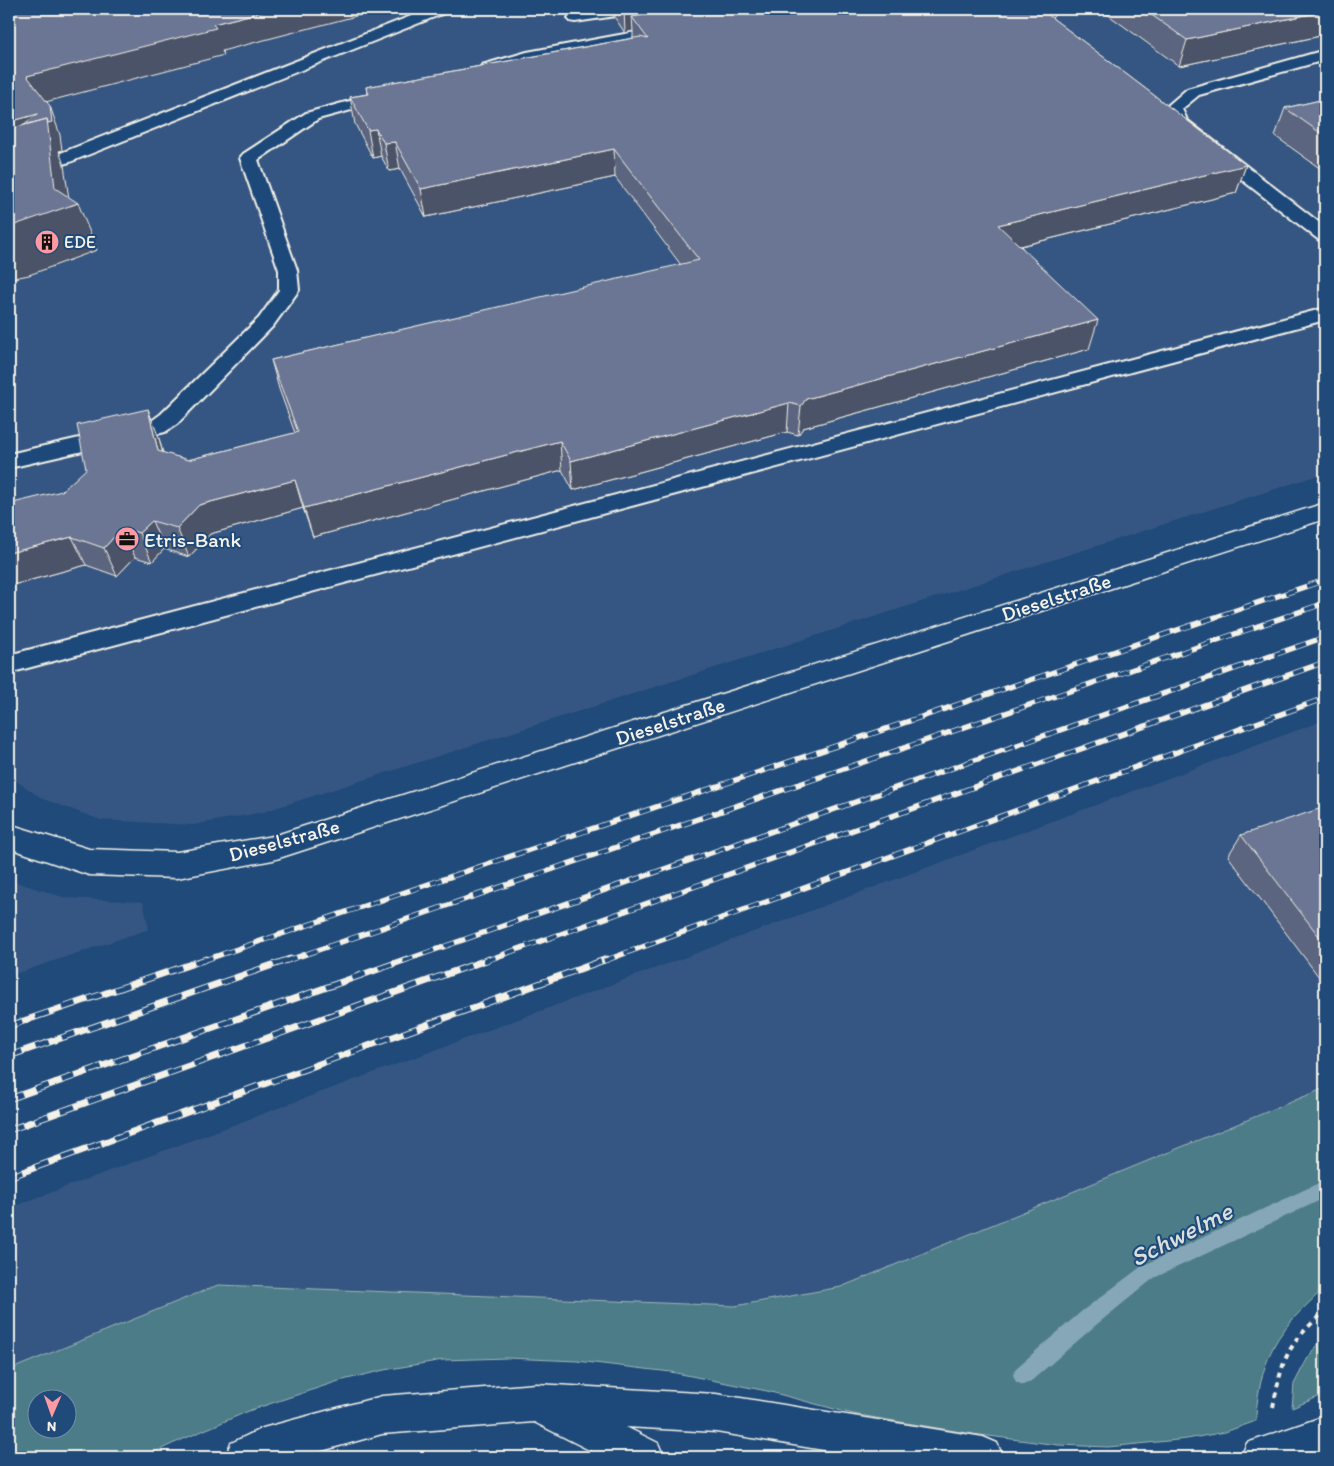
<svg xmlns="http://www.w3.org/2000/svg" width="1334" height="1466" viewBox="0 0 1334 1466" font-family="Itim,sans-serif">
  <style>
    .built { fill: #365782 }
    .green { fill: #4c7c87; stroke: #a0b6b8; fill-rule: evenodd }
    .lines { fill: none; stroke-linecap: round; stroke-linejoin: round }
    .stream { fill: #86a7b7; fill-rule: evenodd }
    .service-casing { stroke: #f4f1e8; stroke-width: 4 }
    .minor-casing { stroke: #f4f1e8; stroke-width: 3 }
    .motorway-casing { stroke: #f4f1e8; stroke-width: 3 }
    .path { stroke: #f4f1e8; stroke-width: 4; stroke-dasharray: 5 5; stroke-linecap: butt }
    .service { fill: #1f4a7a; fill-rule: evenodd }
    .minor { fill: #1f4a7a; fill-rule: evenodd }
    .motorway { fill: #1f4a7a; fill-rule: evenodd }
    .rail-far1-casing { stroke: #f4f1e8; stroke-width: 5.5 }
    .rail-casing { stroke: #f4f1e8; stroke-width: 7 }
    .rail-far1 { stroke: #1f4a7a; stroke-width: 4; stroke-dasharray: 11; stroke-linecap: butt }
    .rail { stroke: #1f4a7a; stroke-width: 5; stroke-dasharray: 14; stroke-linecap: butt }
    .wall { fill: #5c657f; stroke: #f4f1e8 }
    .shaded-wall { fill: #4b5368; stroke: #f4f1e8 }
    .building { fill: #6b7694; stroke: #f4f1e8 }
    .labels { text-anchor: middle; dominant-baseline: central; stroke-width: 4; stroke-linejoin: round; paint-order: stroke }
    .far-poi-label { font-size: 18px; fill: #f4f1e8; stroke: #1f4a7a; text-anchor: start }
    .poi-label { font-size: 21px; fill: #f4f1e8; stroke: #1f4a7a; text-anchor: start }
    .street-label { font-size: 21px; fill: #f4f1e8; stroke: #1f4a7a }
    .near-water-label { font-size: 26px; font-style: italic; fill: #d9dfdc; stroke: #1f4a7a }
  </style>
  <rect width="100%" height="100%" fill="#1f4a7a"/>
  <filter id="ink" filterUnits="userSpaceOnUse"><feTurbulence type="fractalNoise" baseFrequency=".02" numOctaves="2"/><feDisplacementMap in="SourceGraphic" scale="10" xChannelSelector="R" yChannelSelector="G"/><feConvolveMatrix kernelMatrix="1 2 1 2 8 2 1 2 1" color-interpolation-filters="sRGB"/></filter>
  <g filter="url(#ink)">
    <path class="built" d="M9,9h1316v464l-1062,339 -70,13 -92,-5 -58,-21 -34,-23z
      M1325,720v368l-484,199 -106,19 -517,-21 -209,85v-162z
      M9,880l57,18 77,4 6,27 -140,47z"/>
    <path class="green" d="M1325,1088v202l-6,3c-13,13 -27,25 -37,40 -17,22 -26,61 -26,88l-31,11 -38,7 -79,8 -50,-2 -85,-11 -120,-20 -86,-23 -96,-19 -94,-11 -70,-3 -64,2 -59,10 -45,11 -88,29 -79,34 -27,13h-136v-87l209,-85 517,21 106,-19zM38,1398h30v30h-30z
      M1325,1335v59l-33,14 2,-24 13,-25z
      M449,1452l78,5h-119z"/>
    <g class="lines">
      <path class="stream" d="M1325,1180v18l-171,80 -58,47 -66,57 -7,3 -7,-3 -3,-7 3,-7 66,-57 60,-45z"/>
      <defs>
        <path id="service" d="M429,9h20l-2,3 -377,150 -61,16v-10l49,-14z
          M608,9h35l-2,3 -5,1 -61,9 -5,-1 -2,-3 2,-3 5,-1z
          M668,26l5,2 3,3 -3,3 -144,27 -41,12 -6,-2 -2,-3 2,-3 45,-13z
          M1325,50v10l-126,35 -17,14 5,11 138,107v15l-6,-2 -145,-113 -9,-19 22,-19z
          M386,91l6,2 2,3 -2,3 -74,20 -60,41 39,110 2,20 -26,36 -96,98 -12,8 -8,2 -148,34v-14l141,-32 11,-8 98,-96 20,-28v-20l-39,-112 3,-4 63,-41z
          M1325,308v12l-1316,353v-18z"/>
        <path id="minor" d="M1325,503v16l-1052,341 -96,18 -88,-3 -80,-27v-24l80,25 88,3 96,-16z"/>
        <path id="motorway" d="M536,1384l180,10 267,43 14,6 6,14h-138l-149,-25 -90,-5 32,16 6,14h-61l-69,-35 -152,12 -82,23h-75l6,-14 32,-15 119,-32z
          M1325,1416v38l-8,3h-76l6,-14z"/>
      </defs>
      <use href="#service" class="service-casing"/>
      <use href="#minor" class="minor-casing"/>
      <use href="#motorway" class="motorway-casing"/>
      <path class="path" d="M1273,1407c10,-50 13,-61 52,-96"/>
      <use href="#service" class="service"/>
      <use href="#minor" class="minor"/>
      <use href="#motorway" class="motorway"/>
      <defs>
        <path id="rail-far1" d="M202,961l1123,-381
          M286,961l1039,-358
          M403,961l922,-324
          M485,961l840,-299
          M604,961l721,-263"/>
        <path id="rail" d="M9,1026l197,-67
          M9,1056l281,-97
          M9,1099l398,-140
          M9,1130l480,-171
          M9,1177l598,-218"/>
      </defs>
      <use href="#rail-far1" class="rail-far1-casing"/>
      <use href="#rail" class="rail-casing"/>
      <use href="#rail-far1" class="rail-far1"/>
      <use href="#rail" class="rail"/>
    </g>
    <path class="wall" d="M614,9h445l-7,9 194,147 -10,28 -215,53 68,103 -286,79 -5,7 -11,-3 -214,58 -11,-20 -249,67 -10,-29 -93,26 -21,23 -25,-8 -12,13 -17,-5 -18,19 -31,-11 -77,21 53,-95 97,-53 4,15 25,7 107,-27 -16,-44 -8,-29 410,-95 -66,-88 -189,40 -26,-48 -11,2 -8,-15 -8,2 -18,-34 -5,-27 17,-3 -1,-7 267,-49v-7l-8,2 -10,-15z
      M1100,9h225v26l-146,31z
      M1325,99v73l-50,-36 10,-28z
      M1325,811v174l-97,-129 13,-21z"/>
    <path class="shaded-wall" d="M273,9h110l-161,42 2,4 -186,49 -11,-28 186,-52z
      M624,9h128l-120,8 1,14 -8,2z
      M1045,9h14l-22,29 6,-27z
      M1325,11v24l-146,31 8,-26z
      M50,106l10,29 2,15 -3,1 5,14 6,41 8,-3 19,47 -68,25 -20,4v-157l29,-8 9,5z
      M376,129l5,27 -8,2 -5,-28z
      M395,142l5,27 -11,2 -5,-28z
      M614,149l1,28 -189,40 -5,-28z
      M1246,165l-10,28 -244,60 6,-28z
      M1098,320l-9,29 -286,79 -5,7 3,-29 5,-7z
      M789,403l-2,29 -214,58 -2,-29z
      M148,409l11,29 10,42 -11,-29z
      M560,441l2,29 -249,67 -9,-29z
      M295,480l8,28 -93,26 -21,23 -12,-29 22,-23z
      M152,521l12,28 -12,13 -13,-29z
      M122,528l13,29 -18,19 -13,-28z
      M72,537l14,28 -77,21v-33z"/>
    <path class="building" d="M9,9h264l-60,15 3,4 -189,48 23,30 2,16 -4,1 -1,-4 -26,7 17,-12 -29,8z
      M682,9h363l-2,2 203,154 -248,60 100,95 -292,79 -5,7 -12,-3 -218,58 -11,-20 -256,67 -9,-28 -96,25 -22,23 -25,-7 -13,12 -17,-5 -18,20 -32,-11 -63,16v-49l53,-13 24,-22 -9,-44 71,-16 10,42 30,9 110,-28 -27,-72 428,-100 -85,-111 -193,40 -26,-47 -11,1 -8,-14 -8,1 -18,-33 19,-3 -3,-7 274,-50 8,2 -16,-22z
      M1143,9h182v2l-138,29z
      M1325,99v37l-40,-28z
      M47,119l8,69 23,15 -69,24v-98z
      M1322,808l3,3v133l-84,-109z"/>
  </g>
  <defs>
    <symbol id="building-disc" viewBox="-11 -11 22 22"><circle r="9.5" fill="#ff9aa2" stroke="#1f4a7a"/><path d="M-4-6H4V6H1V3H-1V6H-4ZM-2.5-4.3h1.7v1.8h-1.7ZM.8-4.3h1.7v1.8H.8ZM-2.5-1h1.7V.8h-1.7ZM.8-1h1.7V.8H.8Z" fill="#111"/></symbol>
    <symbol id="office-disc" viewBox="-11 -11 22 22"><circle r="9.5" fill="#ff9aa2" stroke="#1f4a7a"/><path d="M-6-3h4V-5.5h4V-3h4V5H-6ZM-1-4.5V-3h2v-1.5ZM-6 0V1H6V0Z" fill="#111"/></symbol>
  </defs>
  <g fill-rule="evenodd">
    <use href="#building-disc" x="33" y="228" width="28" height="28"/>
    <use href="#office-disc" x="113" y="525" width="28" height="28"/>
  </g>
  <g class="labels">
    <g class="far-poi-label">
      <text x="64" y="242">EDE</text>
    </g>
    <g class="poi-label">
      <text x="144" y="539">Etris-Bank</text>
    </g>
    <g class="street-label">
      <text transform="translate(1056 597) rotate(-18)">Dieselstraße</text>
      <text transform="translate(670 721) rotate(-18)">Dieselstraße</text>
      <text transform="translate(284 840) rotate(-15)">Dieselstraße</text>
    </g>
    <g class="near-water-label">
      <text transform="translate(1181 1234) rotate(-27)">Schwelme</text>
    </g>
  </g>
  <rect width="1334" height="1466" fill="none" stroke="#1f4a7a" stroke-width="30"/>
  <rect x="15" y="15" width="1304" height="1436" fill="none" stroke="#f4f1e8" stroke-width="2" filter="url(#ink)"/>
  <g transform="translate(52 1414) rotate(182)"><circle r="24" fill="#1f4a7a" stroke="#748da6"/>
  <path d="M0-4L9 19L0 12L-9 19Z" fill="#ff9aa2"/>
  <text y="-8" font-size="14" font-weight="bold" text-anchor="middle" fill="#f4f1e8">N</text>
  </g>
</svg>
